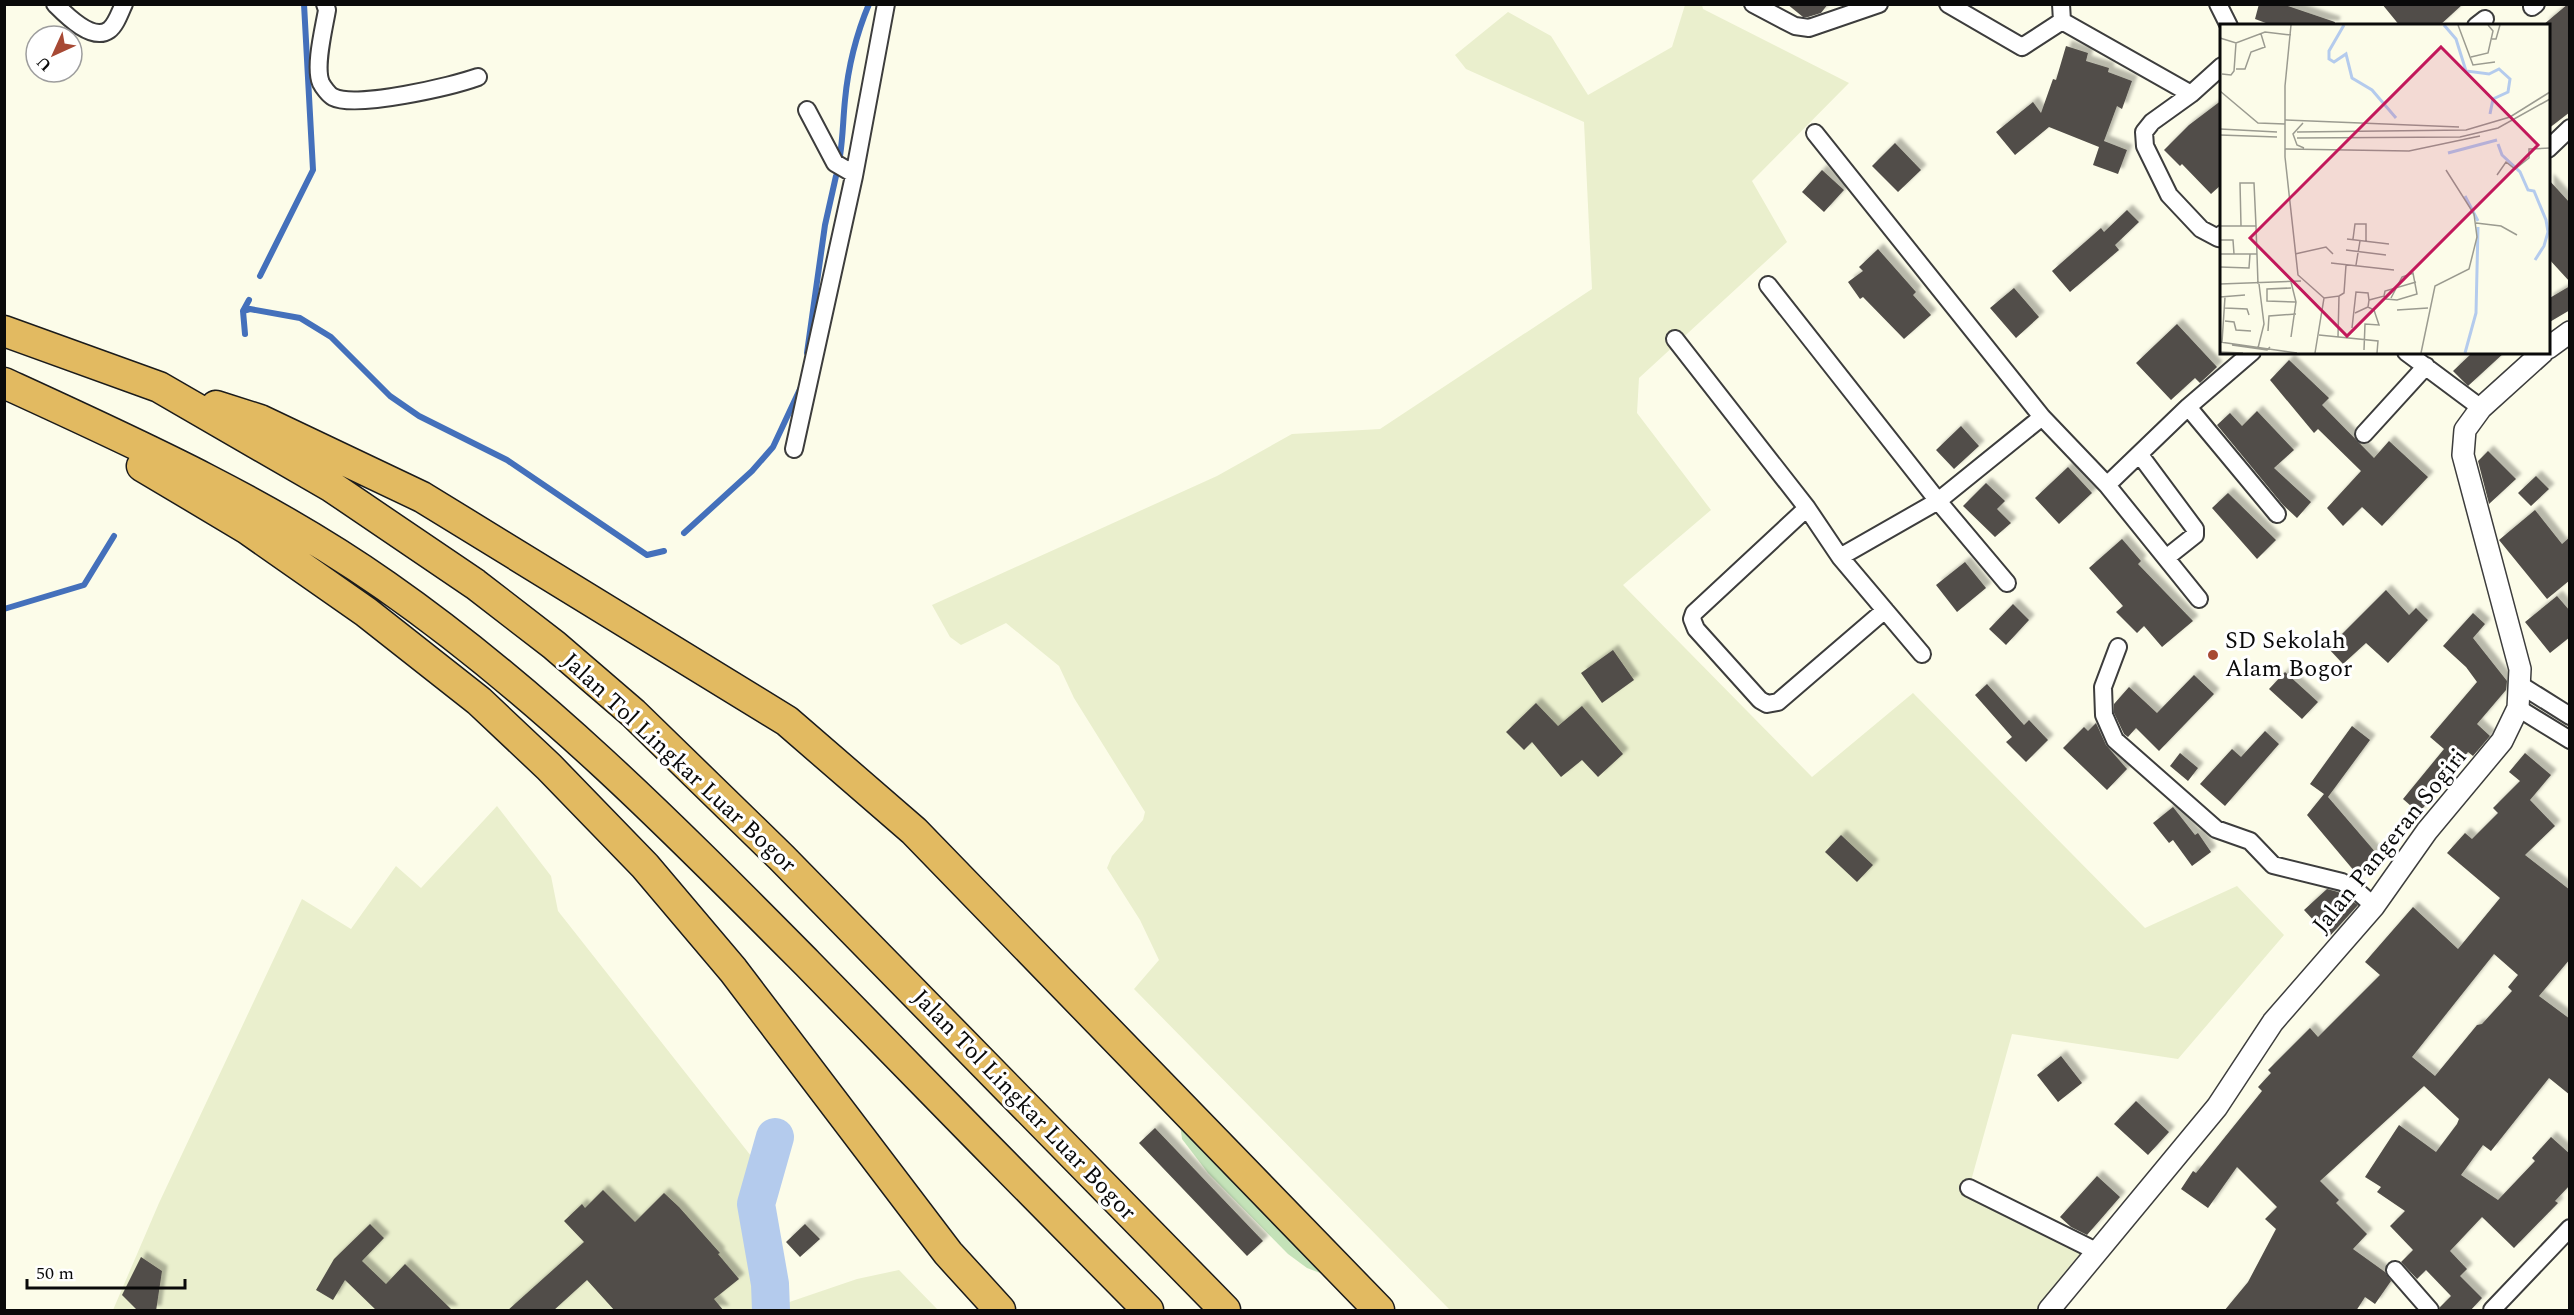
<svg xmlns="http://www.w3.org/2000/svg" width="2574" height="1315" viewBox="0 0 2574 1315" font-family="Spectral,serif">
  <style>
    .farmland { fill: #eaefcd }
    .green { fill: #c4e2b8 }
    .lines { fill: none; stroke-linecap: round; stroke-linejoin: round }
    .stream { stroke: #4470bb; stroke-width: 6 }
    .river { stroke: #b4cbed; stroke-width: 38 }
    .building { fill: #514d48; fill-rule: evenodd; filter: url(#shadow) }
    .minor-casing { stroke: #3d3d3d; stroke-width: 20 }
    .tertiary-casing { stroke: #3d3d3d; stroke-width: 24 }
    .motorway-casing { stroke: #1b1b1b; stroke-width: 33 }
    .minor { stroke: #fff; stroke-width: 16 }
    .tertiary { stroke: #fff; stroke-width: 21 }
    .motorway { stroke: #e2ba61; stroke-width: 30 }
    .poi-dot { fill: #a74934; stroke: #fff; stroke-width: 2 }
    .labels { text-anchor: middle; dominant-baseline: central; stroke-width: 6; stroke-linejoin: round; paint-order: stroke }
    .poi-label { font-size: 24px; fill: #0a0a0a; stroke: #fff; text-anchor: start }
    .street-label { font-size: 24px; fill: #0a0a0a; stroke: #fff }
    .inset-river { fill: none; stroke: #b4cbed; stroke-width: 3 }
    .inset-road { fill: none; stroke: #9b9b90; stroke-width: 1.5 }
    .view { fill: #c2185b; fill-opacity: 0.15; stroke: #c2185b; stroke-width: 3 }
    .inset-edge { fill: none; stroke: #0a0a0a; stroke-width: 3 }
  </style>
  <defs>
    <filter id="shadow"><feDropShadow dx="5.5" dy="-5.5" stdDeviation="1.5" flood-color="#0004"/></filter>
  </defs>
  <rect width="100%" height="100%" fill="#fcfce9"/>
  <path class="farmland" d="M1685,5h17l1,4 146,74 -97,98 35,61 -148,136 -2,35 74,97 -88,75 189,192 101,-84 232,235 92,-42 47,49 -106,124 -166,-25 -43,154 129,64 -50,58h-598l-316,-321 25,-29 -19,-40 -33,-52 5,-12 31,-36 2,-8 -71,-114 -15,-32 -53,-43 -45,22 -11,-8 -18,-32 285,-129 75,-42 88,-5 212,-140 -8,-167 -118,-53 -11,-14 53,-43 43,24 37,59 84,-48z
    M497,806l54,70 7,35 197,250 -6,34 16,115h-652l46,-107 143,-304 49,30 45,-63 25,22z
    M899,1270l39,40h-172l91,-31z"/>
  <path class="green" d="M1177,1101l180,186 -50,-19 -19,-14 -80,-81 -26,-34z"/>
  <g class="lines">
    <path class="stream" d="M840,156c3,-19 3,-37 5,-56 3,-32 11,-65 24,-96
      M260,276l53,-106 -9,-166
      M243,311l7,-2 50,9 31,19 59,59 29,20 88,44 140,95 17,-4
      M245,334l-2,-23 6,-11
      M807,353l18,-128 11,-49
      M684,533l68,-62 21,-24 28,-60
      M4,609l80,-24 30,-49"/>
    <path class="river" d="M771,1310l-1,-26 -14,-80 19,-67"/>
  </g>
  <path class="building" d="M1787,4h41l-7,9 -13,4h-5z
    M2259,4h23l53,18 -1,4h-60l-19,-7z
    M2382,4h81l-24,22h-39z
    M2568,4h2v108l-22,17v-103l-5,-1z
    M2066,46l22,7 -2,8 23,7 -1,4 24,9 -10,28 -5,-3 -13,35 23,9 -9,24 -25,-9 6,-18 -50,-20 -34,28 -19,-23 37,-30 8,11 12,-34 3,1z
    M2222,100v84l-11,10 -29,-30 -2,2 -16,-16 25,-25z
    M1895,143l26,27 -23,22 -26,-26z
    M1822,170l22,20 -20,22 -22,-20z
    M2548,179l22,24v79l-22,-24z
    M2127,210l12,12 -24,23 4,5 -49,42 -18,-21 49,-43 3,4z
    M1878,249l38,43 -3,3 18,20 -27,24 -41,-42 -3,2 -12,-17 15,-11 -4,-4z
    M2570,286v24l-22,13v-24z
    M2014,288l25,29 -23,21 -26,-30z
    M2177,324l40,43 -17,16 -5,-5 -24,22 -35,-37z
    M2473,352h32l-37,34 -15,-15z
    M2289,360l40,38 -7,7 52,53 15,-17 39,36 -46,49 -20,-19 -19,19 -16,-18 34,-37 -43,-42 -4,4 -44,-53z
    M2257,411l37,39 -20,18 37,34 -14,16 -14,-13 -66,-80 13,-12 12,13z
    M1961,426l18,20 -25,23 -18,-19z
    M2488,451l28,28 -27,25 -11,-43z
    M2068,467l24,26 -33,31 -24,-26z
    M2536,476l13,13 -18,17 -13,-13z
    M1986,483l19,18 -8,8 14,14 -16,14 -32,-31z
    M2228,493l48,47 -19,19 -45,-51z
    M2535,510l27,34 8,-7v43l-23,19 -48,-59z
    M2122,539l19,22 -3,3 55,57 -31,26 -18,-21 -7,7 -21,-21 7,-6 -34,-38z
    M1965,562l21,26 -29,24 -21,-27z
    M2386,590l23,25 7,-7 12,12 -40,43 -22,-20 -23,21 -15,-16z
    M2557,596l13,15v26l-20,16 -25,-31z
    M2013,604l16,16 -23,25 -17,-16z
    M2473,613l12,11 -12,14 34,43 -1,9 -29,34 13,12 -17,20 -5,-4 -49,61 -16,-14 41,-50 -14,-12 47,-55 -11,-15 -23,-21z
    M1613,650l21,30 -32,23 -21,-30z
    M2285,672l33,30 -16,17 -33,-30z
    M2194,675l20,19 -55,57 -23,-23 -8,9 -4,-3 -10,-21v-9l15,-17 28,26z
    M1987,684l37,41 5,-5 19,20 -22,22 -20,-20 6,-5 -37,-42z
    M1536,703l22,23 24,-20 41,48 -25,23 -16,-17 -21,17 -29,-35 -8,8 -18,-18z
    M2096,723l10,22 21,24 -20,21 -44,-42 21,-21 4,4z
    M2352,726l18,14 -42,57 49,57 -22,18 -48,-57 17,-21 -14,-10z
    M2265,731l14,13 -54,62 -25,-22 32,-35 9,8z
    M2180,753l18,15 -10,13 -18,-15z
    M2525,753l26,22 -21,25 25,26 -30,29 45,35v69l-31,37 31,23v76l-21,-17 -58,73 -8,-6 -22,30 37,25 37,-39 -3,-3 19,-21 19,17v31l-15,16 3,2 -44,45 -32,-31 -32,34 17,18 -7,7 22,22 -12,13h-30v-4l11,-11 -25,-26 -9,9 -16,-17 12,-12 -23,-24 15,-15 -28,-19 4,-5 -16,-10 34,-52 37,27 21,-28 2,-5 -35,-33 -104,95 19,19 -3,3 31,31 -14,15 32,23 6,9 -16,23 -10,-7 -9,14h-132l24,-29 28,-53 -11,-10 12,-12 -40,-40 -29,41 -27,-19 12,-18 3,2 66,-82 -4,-4 13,-14 -3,-3 42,-42 8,9 62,-62 -15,-13 48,-55 45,42 42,-51 -53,-45 18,-20 7,6 26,-26 -5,-5 27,-27 -11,-9zM2494,954l24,21 -10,12 4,4 -30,33 -5,1 -42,51 -23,-19z
    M2173,807l22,28 3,-2 13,19 -19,14 -19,-26 -4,3 -16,-20z
    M1841,835l32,30 -16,17 -32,-30z
    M2327,889l11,3 20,13 -29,32 -25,-27z
    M2061,1056l21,27 -24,19 -21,-27z
    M2136,1101l33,31 -21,23 -34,-31z
    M1155,1128l108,113 -16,15 -108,-113z
    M2097,1176l23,21 -33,38 -16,-8 -11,-10z
    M603,1190l32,32 29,-29 15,14 41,46 -2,1 21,25 -25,20 10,12h-109l-28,-31 -34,31h-46l77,-69 -20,-21 18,-17 3,4z
    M370,1224l14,14 -22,23 24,23 19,-20 48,47h-76l-32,-31 -12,20 -17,-10 18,-31z
    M805,1224l15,15 -20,18 -14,-15z
    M141,1257l21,14 -6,40h-18l-16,-16z"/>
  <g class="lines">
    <defs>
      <path id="minor" d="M55,4c11,11 37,38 54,26 7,-5 11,-18 15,-26
        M325,4l2,6c-3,18 -13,57 -6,73 2,4 8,12 12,14 23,12 120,-11 145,-20
        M1753,4l42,22 14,2 70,-24
        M1948,4l74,43 40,-26
        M2061,4l1,17 129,73 -39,28 -8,10 1,14 24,49 32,34 17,9 4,-4
        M2218,4l11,22
        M2532,7l4,-3
        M2476,26l9,-7
        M2191,94l31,-28
        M807,110l28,53 19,11
        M1815,133l227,284 65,68 92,114
        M2548,149l22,-21
        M1768,285l170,216 69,82
        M1675,339l132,169 33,49 82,97
        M2406,352l75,56
        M2188,407l89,107
        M2364,434l62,-68
        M794,449l60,-273 32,-172
        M2140,455l55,74v6l-29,23
        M2107,485l81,-78 64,-55
        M1807,508l-113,105 -2,6 4,10 64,71 7,4 11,-2 107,-92
        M1840,557l98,-56 104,-84
        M2118,647l-15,40 1,28 11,25 101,89 34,12 23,24 69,17 15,9 17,15
        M2519,684l51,32
        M2518,708l52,32
        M1969,1188l129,64
        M2395,1270l35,40
        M2492,1310l78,-82"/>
      <path id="tertiary" d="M2548,348l22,-16
        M2049,1310l168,-203 56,-85 101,-116 53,-75 75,-90 16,-33 2,-39 -57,-214 2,-25 16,-22 62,-56"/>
      <path id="motorway" d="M4,331l155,56 173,100 143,97 79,61 79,68 148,144 444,453
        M4,383c131,60 264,120 382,203 156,109 289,244 422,378 113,116 226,231 340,346
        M216,406l44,14 162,77 365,224 127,110 465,479
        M142,466l104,62 120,84 113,89 70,66 96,99 88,104 215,283 52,57"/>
    </defs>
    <use href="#minor" class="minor-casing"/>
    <use href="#tertiary" class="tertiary-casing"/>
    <use href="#motorway" class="motorway-casing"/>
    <use href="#minor" class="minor"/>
    <use href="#tertiary" class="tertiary"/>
    <use href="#motorway" class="motorway"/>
  </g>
  <circle class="poi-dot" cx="2213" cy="655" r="6"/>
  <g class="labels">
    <g class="poi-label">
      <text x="2225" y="641">SD Sekolah<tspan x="2225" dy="28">Alam Bogor</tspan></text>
    </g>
    <g class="street-label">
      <text transform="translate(679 763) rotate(43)">Jalan Tol Lingkar Luar Bogor</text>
      <text transform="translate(2390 841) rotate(-51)">Jalan Pangeran Sogiri</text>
      <text transform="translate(1024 1105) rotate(46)">Jalan Tol Lingkar Luar Bogor</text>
    </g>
  </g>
  <g transform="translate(2220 24)">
    <rect width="330" height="330" fill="#fcfce9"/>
    <path class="inset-river" d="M124,1l-15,26v8l5,3 12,-8 6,24 20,12 24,28M224,1l12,14 10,32 23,3 10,-5 11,10 -2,13 -15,7 -3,15M278,120l4,11 18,17 8,18 6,1 12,29 2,12 -4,14 -9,14M228,129l49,-13M245,172l13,25M245,329l11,-40 2,-86"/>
    <path class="inset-road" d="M71,1l-6,61v71l13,118 26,23 -9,55M238,1l15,40 22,-3M0,14l16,5 29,-11 26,3M272,15h4l4,-14M251,33l17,-4 5,-22 -5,-6M16,45h9l6,-17 14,-5 -4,-13M2,50l9,1 3,-4 2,-28M0,67l38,32 27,1M65,96l174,7M83,99l-10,11 4,11 7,3M0,105l57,3M77,108l169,-2 44,-13 40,-25M0,111l57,2M77,114l163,-1 38,-9 52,-29M65,125l124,2 71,-15M277,151l9,-13 9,7 14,-11v-9l21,-1M256,199l25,3 16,9M0,202h36l2,58M21,202l-1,-43h14l2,43M127,215l42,5M133,215l2,-15h11v17M0,216h13l1,14M126,226l40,5M0,230h37M75,230l31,-7 7,7M111,239l63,7M136,241l4,-24M0,243l29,1 1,-14M0,260l81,-3M71,264l-24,1v12l29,1M119,272l5,-3 2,-28M164,272l1,-5 31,-9M0,273l25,-2M104,274l15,-2 -1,41M5,284l22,1 2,6M177,286l31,-2M135,289l13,-6 1,-7M5,297l9,1 2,8 15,1M132,304l4,-36 12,1 1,7 15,-4 2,3 11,1 20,-6 -4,-21 -11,4 -11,21M48,307l1,-15 27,-2M99,311l59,6 -1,12M71,313l5,-35 -5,-20M0,318l77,11M2,318l3,-45M12,321l35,5 3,-3M38,324l6,-24 -5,-40M144,326l1,-26 14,1 -5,-15 -6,-3M0,328l23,1M201,329l14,-67 34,-17 8,-32 -3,-23 -28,-44"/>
    <path class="view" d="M221,23l97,98 -191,191 -97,-98z"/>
    <rect width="330" height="330" class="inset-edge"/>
  </g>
  <rect width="2574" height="1315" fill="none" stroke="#0a0a0a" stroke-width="12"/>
  <g transform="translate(54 54) rotate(225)"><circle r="28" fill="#ffffff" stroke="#9d9d9d" stroke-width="1.5"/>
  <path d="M0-4.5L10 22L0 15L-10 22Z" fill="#a74934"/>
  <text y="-9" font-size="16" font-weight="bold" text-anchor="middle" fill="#0a0a0a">U</text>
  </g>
  <path d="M27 1279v9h158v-9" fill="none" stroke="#0a0a0a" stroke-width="3"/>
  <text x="36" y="1279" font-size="18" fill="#0a0a0a" stroke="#ffffff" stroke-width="4.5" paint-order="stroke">50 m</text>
</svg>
